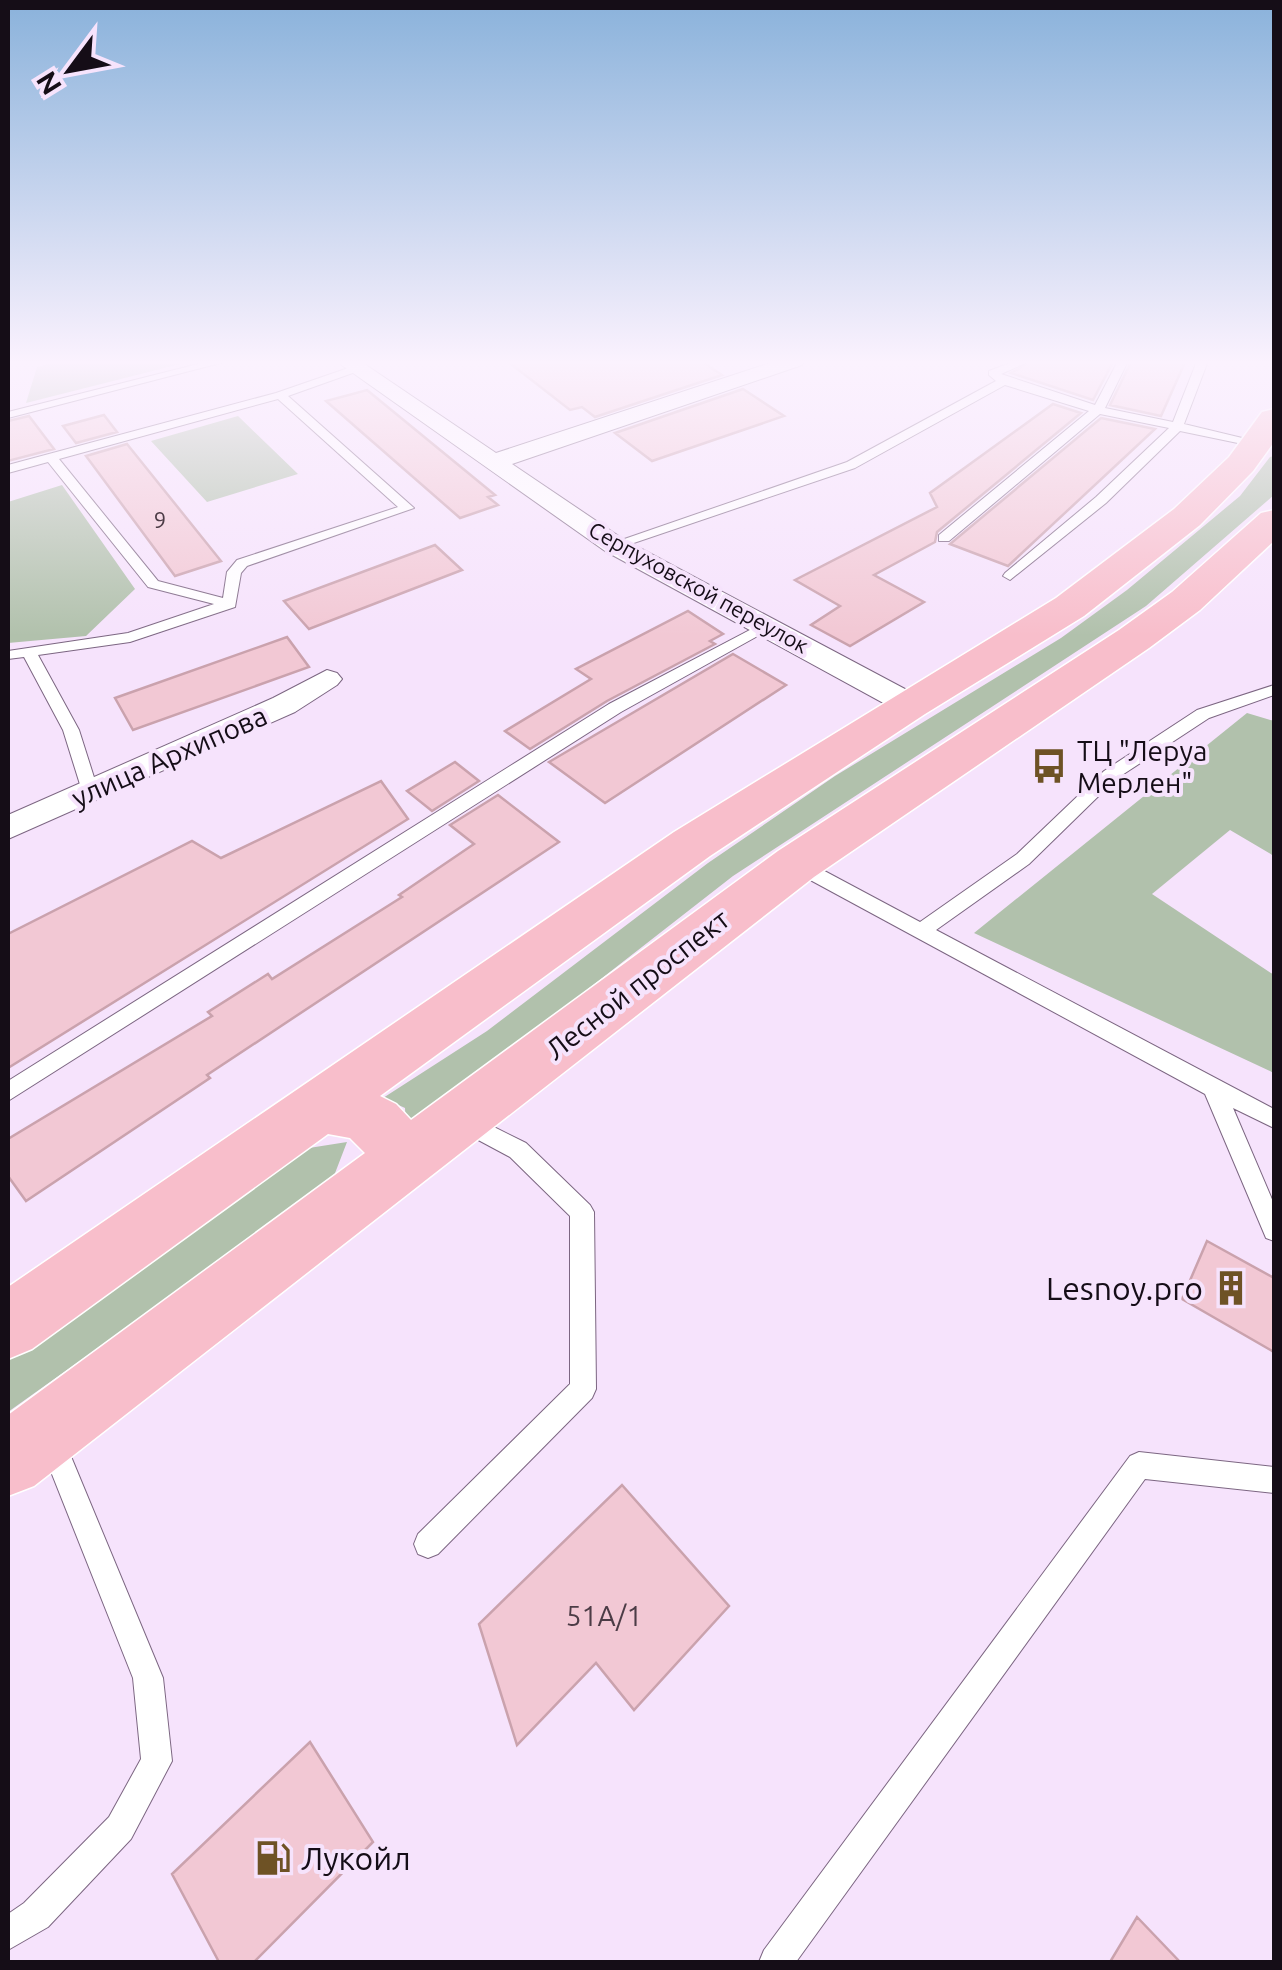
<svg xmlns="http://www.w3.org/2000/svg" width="1282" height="1970" viewBox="0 0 1282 1970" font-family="Ubuntu,sans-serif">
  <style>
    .green { fill: #b1c1ac }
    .building { fill: #f2c8d4; stroke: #caa2ad; stroke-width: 2.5 }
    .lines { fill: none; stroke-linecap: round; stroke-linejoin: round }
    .lane-casing { stroke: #7c6682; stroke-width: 2 }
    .street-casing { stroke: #7c6682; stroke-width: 2 }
    .primary-casing { stroke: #fff; stroke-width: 3 }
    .lane { fill: #fff; fill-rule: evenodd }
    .street { fill: #fff; fill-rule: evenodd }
    .primary { fill: #f8becb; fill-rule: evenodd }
    .labels { text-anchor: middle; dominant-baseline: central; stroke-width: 8; stroke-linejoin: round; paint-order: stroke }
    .number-label { font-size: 22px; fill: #4c3c46 }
    .far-street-label { font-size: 22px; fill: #150d17; stroke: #f6e3fc }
    .poi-label { font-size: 28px; fill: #150d17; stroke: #f6e3fc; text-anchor: start }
    .street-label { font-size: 28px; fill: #150d17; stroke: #f6e3fc }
    .near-number-label { font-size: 28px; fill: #4c3c46 }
    .near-poi-label { font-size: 32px; fill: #150d17; stroke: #f6e3fc; text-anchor: end }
  </style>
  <rect width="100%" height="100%" fill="#f6e3fc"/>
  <path class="green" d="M61,361h131l-166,42 11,-36z
    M238,416l60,58 -91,28 -56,-61z
    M1274,456v39l-128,111 -413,270 -327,255 -1,-23 -22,-10 104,-67 221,-168 127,-87 226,-138 66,-48 113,-94 30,-39z
    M62,485l73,104 -49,47 -78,7v-141z
    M1247,713l27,8v135l-44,-26 -78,64 122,81v98l-300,-140z
    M347,1142l-15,39 -324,231v-53l301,-211z"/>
  <path class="building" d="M506,360h194l22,15 -127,42 -13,-10 -12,3z
    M1033,360h81l-21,40 -82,-27z
    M1132,360h54l-25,56 -51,-11z
    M743,389l41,27 -132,45 -37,-28z
    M367,390l128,105 -7,2 10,8 -38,13 -134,-117z
    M1053,404l28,9 -144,119 -2,10 -61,33 50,27 -74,44 -39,-21 29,-19 -45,-26 142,-73 -7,-14z
    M104,415l13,17 -41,11 -13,-17z
    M29,416l25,33 -46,12v-40z
    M1101,418l54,11 -147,137 -58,-22z
    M127,444l94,117 -46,15 -89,-120z
    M435,545l27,25 -153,59 -25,-28z
    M688,611l35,23 -13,7 5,3 -108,57 -77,48 -25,-18 86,-52 -15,-10z
    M287,637l22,30 -176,63 -18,-32z
    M733,654l53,31 -181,118 -56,-41z
    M455,762l24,19 -47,30 -25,-20z
    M381,781l27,38 -400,249v-134l184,-93 29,17z
    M498,795l61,47 -352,233 3,3 -184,123 -18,-25v-37l204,-123 -4,-4 60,-38 4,5 130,-82 -3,-2 75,-51 -24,-19z
    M1207,1241l67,37v74l-92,-53z
    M622,1485l107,121 -95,104 -38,-47 -79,82 -38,-121z
    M310,1742l63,100 -119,120h-35l-47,-88z
    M1137,1917l43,45h-70z"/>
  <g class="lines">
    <defs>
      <path id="lane" d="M210,361h18l-220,57v-6z
        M1015,361h15l-29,13 94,31 23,-44h10l-23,47 68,14 24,-61h11l-24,63 79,19 -6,4 -77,-16 -74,72 -96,77 -7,-4 2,-3 91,-76 73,-69 -69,-14 -151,127h-10v-6l150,-124 -84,-26 -150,83 -236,80 -12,-3 240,-83 149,-81 -7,-6v-4z
        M357,365l6,3 -2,2 -73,26 126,112 -167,58 -6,7 -6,34 -105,35 -92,13 41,75 19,60 -3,4h-12l-20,-64 -39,-73 -16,2v-8l120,-18 86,-29 -66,-17 -100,-125 -40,11v-8l268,-72zM278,399l120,108 -161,53 -10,12 -4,26 -65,-17 -99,-122z
        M767,621l5,1v6l-151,84 -613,389v-20l601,-377z
        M1274,685v10l-65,23 -93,61 -87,85 -93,66 338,179v19l-41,-20 41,96v37l-8,-3 -61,-144 -415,-225 -3,-5 9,-7 6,2 118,63 97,-68 87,-83 93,-61z
        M462,1111l64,32 64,62 4,7 2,177 -4,9 -154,156 -10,4 -10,-4 -4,-10 4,-10 152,-150v-168l-60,-59 -56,-30 -3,-7 3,-7z
        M51,1426l9,4 103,248 9,83 -41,78 -83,88 -40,23v-36l16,-11 85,-86 32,-58 -8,-81 -95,-239 4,-9z
        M1139,1452l135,15v26l-129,-14 -349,483h-37l5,-12 366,-494z"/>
      <path id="street" d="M336,361h24l136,92 280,-92h29l-3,4 -290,99 111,75 297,158 4,7 -4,7h-22l-293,-160z
        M327,670l10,3 5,6 -5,6 -42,27 -287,127v-24l265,-117z"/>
      <path id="primary" d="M1274,409v33l-21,29 -53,54 -116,91 -159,98 -215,142 -330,240 16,8 15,16 367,-269 341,-221 53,-38 89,-79 13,-3v31l-74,69 -51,38 -335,229 -780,609 -26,10v-81l357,-262 -15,-15 -22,-4 -296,215 -24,10v-72l666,-455 382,-234 118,-89 55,-52 33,-45z"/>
    </defs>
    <use href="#lane" class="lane-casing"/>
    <use href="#street" class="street-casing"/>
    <use href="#primary" class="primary-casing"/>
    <use href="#lane" class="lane"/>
    <use href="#street" class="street"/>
    <use href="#primary" class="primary"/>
  </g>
  <linearGradient id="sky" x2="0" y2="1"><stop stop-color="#8ab2db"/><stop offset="0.57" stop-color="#fbf2fe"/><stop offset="1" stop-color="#fbf2fe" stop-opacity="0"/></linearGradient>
  <rect width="1282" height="636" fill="url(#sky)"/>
  <defs>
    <symbol id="bus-bare" viewBox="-9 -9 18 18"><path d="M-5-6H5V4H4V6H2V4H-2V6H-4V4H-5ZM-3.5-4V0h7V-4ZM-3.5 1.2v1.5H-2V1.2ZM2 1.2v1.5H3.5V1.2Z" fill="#6e5225" stroke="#f6e3fc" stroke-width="2.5" paint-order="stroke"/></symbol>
    <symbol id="building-bare" viewBox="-9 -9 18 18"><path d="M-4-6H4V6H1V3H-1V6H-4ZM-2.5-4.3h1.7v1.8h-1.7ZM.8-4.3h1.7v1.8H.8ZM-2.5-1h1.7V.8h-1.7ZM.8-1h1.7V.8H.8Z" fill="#6e5225" stroke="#f6e3fc" stroke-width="2.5" paint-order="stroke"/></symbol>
    <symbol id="fuel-bare" viewBox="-9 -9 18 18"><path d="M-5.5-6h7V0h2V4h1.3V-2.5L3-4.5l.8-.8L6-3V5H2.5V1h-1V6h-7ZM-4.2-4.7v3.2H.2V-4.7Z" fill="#6e5225" stroke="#f6e3fc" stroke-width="2.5" paint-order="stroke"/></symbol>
  </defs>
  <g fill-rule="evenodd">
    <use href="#bus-bare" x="1024" y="741" width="50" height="50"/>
    <use href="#building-bare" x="1206" y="1263" width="50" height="50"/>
    <use href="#fuel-bare" x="248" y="1833" width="50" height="50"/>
  </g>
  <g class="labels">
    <g class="number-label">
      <text x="160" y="519">9</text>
    </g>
    <g class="far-street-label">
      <text transform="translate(699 587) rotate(29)">Серпуховской переулок</text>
    </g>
    <g class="poi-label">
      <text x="1077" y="750">ТЦ "Леруа<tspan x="1077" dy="32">Мерлен"</tspan></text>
    </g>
    <g class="street-label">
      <text transform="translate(169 756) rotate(-24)">улица Архипова</text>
      <text transform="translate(637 984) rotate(-38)">Лесной проспект</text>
    </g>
    <g class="near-number-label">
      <text x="604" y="1615">51А/1</text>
    </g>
    <g class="near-poi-label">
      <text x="1203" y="1288">Lesnoy.pro</text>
      <text x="301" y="1858" text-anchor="start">Лукойл</text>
    </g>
  </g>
  <rect width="1282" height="1970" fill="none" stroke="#150d17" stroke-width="20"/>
  <g transform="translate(70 70) rotate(238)" stroke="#f6e3fc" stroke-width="8" paint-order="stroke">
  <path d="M0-8L18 38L0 25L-18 38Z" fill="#150d17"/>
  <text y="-15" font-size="28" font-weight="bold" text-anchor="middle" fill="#150d17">N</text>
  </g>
</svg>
